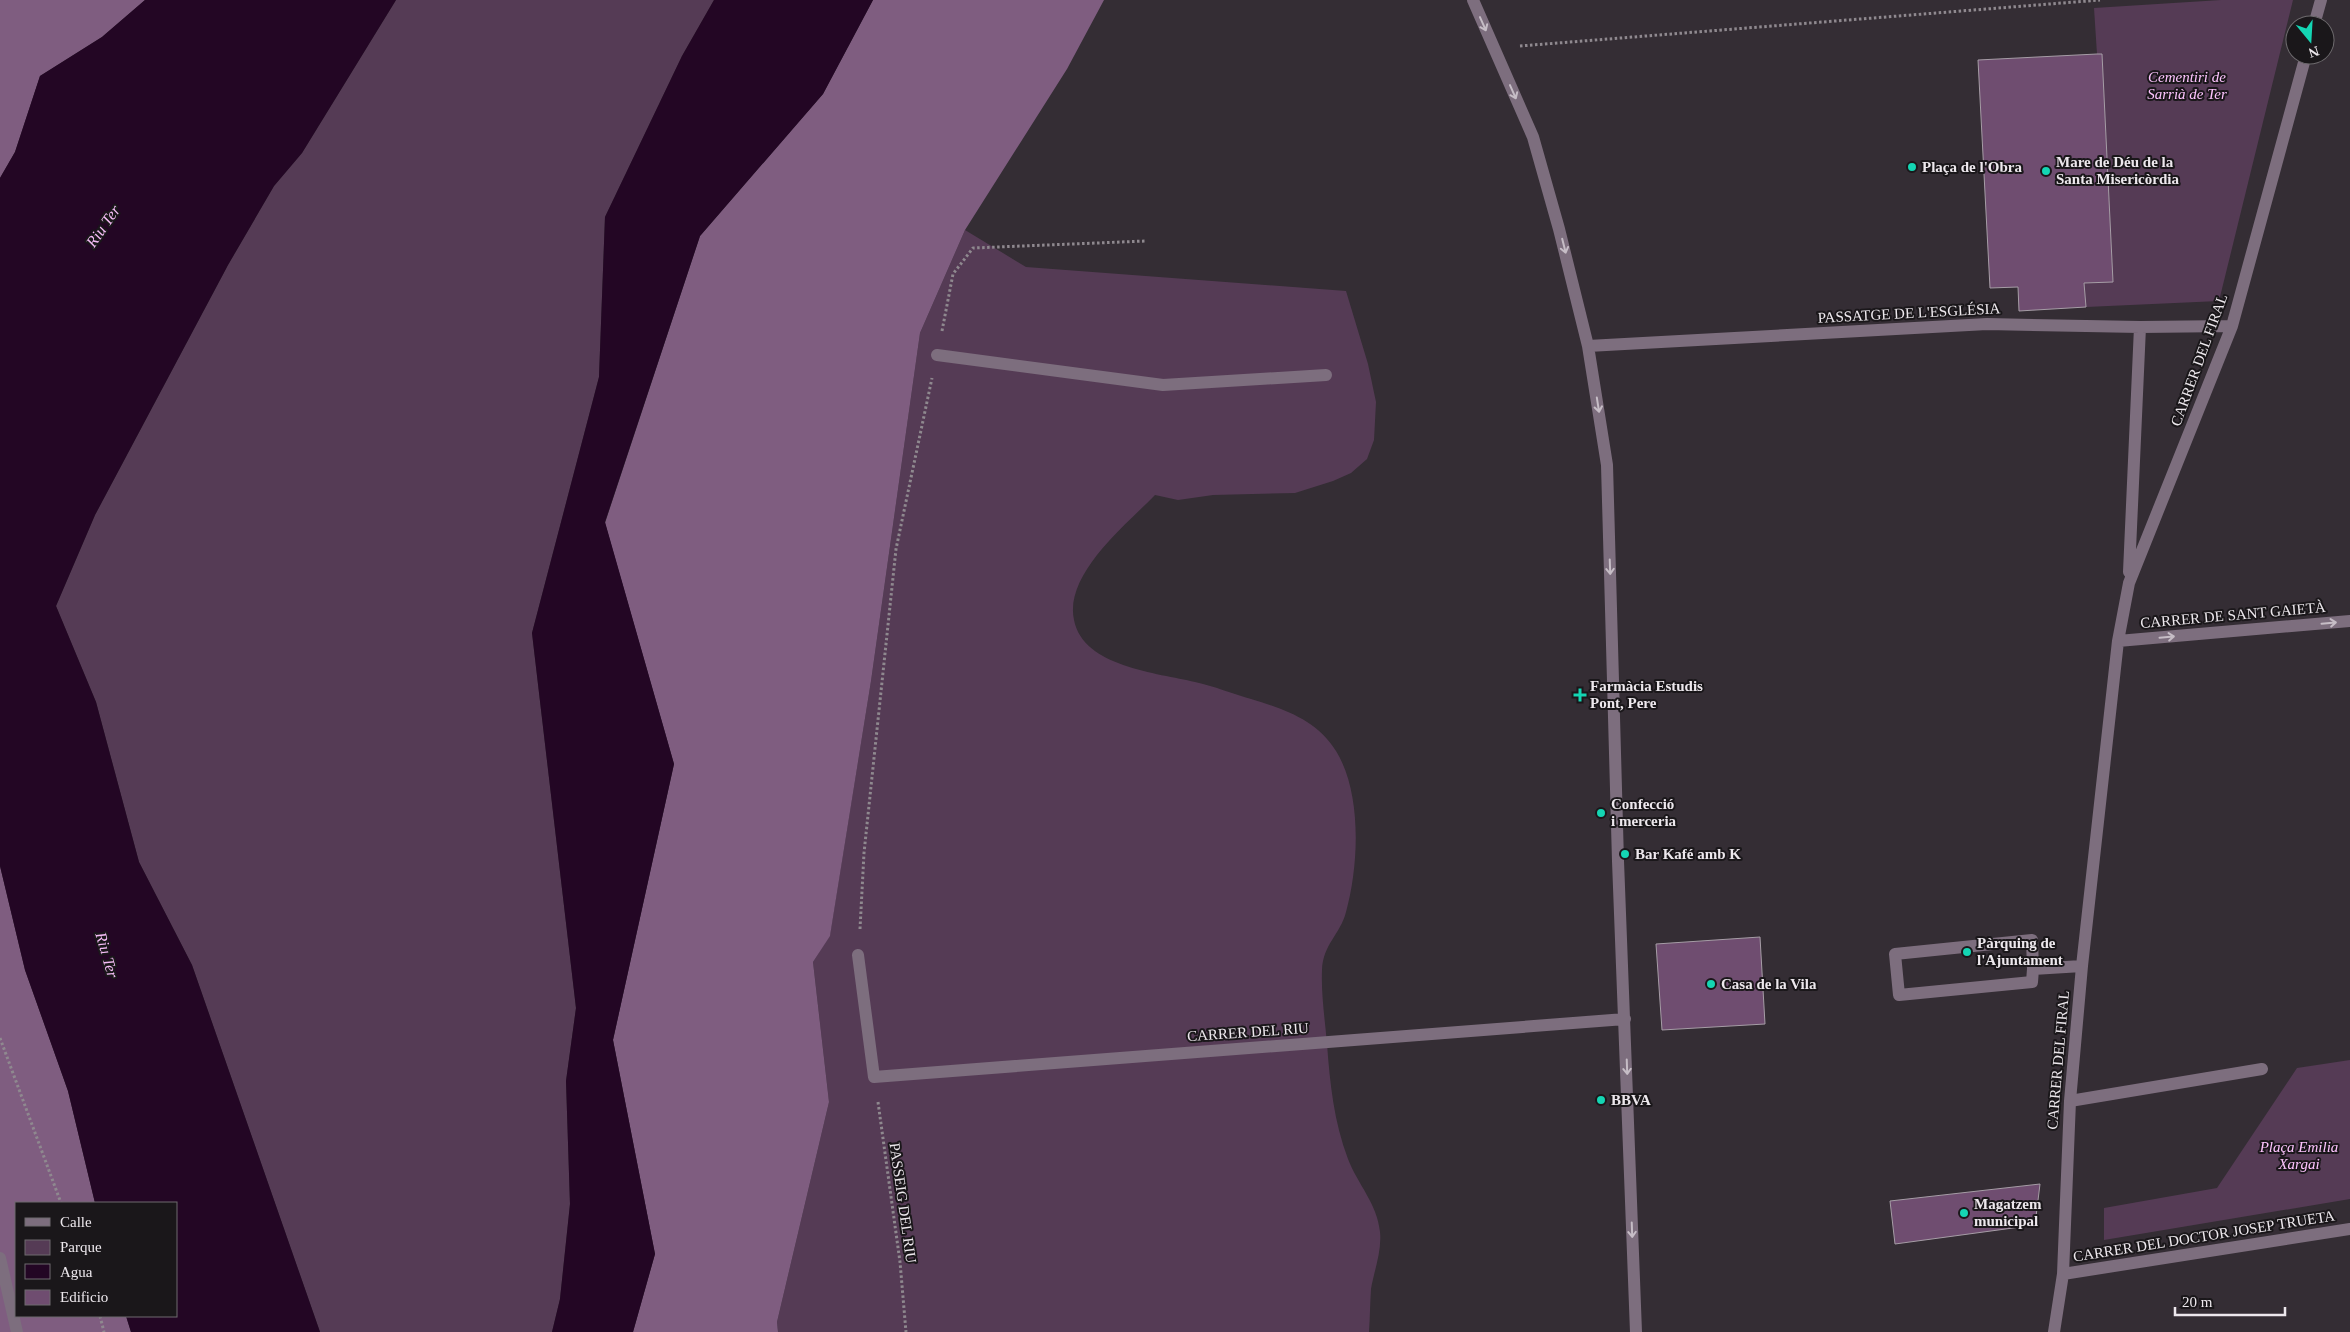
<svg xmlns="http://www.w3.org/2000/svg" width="2350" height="1332" viewBox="0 0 2350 1332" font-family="Georgia,serif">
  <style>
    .green { fill: #553b55 }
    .forest { fill: #7f5d80 }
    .water { fill: #230624 }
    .building { fill: #6f4d70; stroke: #a69da6 }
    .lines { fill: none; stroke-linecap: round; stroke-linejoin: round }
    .path { stroke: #8f898f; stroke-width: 3; stroke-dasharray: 2.5 2.5; stroke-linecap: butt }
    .minor { stroke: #7d6e7e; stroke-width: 12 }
    .oneway { stroke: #c6bdc6 }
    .poi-dot { fill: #14d5b3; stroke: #1a171a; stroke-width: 2 }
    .labels { text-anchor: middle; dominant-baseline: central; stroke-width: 4; stroke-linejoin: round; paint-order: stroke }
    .park-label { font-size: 15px; font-style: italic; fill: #fdc4fe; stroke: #1a171a }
    .poi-label { font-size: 15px; font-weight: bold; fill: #ede8ed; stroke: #1a171a; text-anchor: start }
    .street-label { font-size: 15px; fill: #ede8ed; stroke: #1a171a }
    .water-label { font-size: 16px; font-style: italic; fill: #f4bcf5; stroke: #1a171a }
  </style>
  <rect width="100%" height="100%" fill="#342d34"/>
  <path class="green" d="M396,0h318l-32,56 -77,161 -6,160 -67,256 44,375 -10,73 4,123 -10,95 -8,33h-232l-128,-367 -53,-103 -43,-160 -40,-96 39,-91 133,-250 46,-79 28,-33z
    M2221,0h72l-74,301 -133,6 -2,-24 29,-2 -11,-227h-5l-3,-46z
    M965,230l61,37 320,24 22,73 8,38 -2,38 -7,19 -16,14 -18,8 -38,12 -82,2 -35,5 -23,-5c-28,29 -91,79 -81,125 9,47 84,53 121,62 19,4 38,12 56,17 33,10 66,21 85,52 26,42 23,114 10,161 -6,23 -23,32 -24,58 -1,25 3,50 5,74 3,40 7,78 21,115 10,26 29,44 32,73 2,19 -6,39 -9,57 -1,14 -1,29 -2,43h-591l-1,-10 52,-220 -16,-140 17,-27 41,-254 49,-348z
    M2350,1060v139l-246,41v-32l113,-20 80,-120z"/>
  <path class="forest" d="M0,0h145l-43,37 -62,39 -25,76 -15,26z
    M873,0h231l-37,69 -102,161 -45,103 -49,348 -41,255 -17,26 16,140 -52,220 1,10h-145l22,-78 -42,-214 61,-276 -69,-241 95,-287 123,-142z
    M0,866l25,104 43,121 27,112h-79v113h110l5,16h-131z"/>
  <path class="water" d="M145,0h251l-94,153 -28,33 -46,79 -133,250 -39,91 40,96 43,160 53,103 128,367h-189l-5,-16h50v-113h-81l-27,-112 -43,-121 -25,-104v-688l15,-26 25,-76 62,-39z
    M714,0h159l-50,94 -123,142 -95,286 69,242 -61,276 42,214 -22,78h-81l8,-33 10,-95 -4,-123 10,-73 -44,-375 67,-256 6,-160 77,-161z"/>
  <path class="building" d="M2097,54h5l11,228 -29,1 2,24 -67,4 -1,-24 -28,1 -12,-228z
    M1760,937l5,87 -103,6 -6,-86z
    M2040,1184l-5,41 -140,19 -5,-43z"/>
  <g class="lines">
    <path class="path" d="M1520,46l580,-46
      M942,331l11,-57 20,-26 173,-7
      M860,929l4,-76 32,-304 36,-171
      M0,1038l61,165
      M878,1102l22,160 6,70
      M100,1316l4,16"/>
    <path class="minor" d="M1473,0l60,137 26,92 29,117 19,119 11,396 18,471
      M2314,25l7,-25
      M1588,346l399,-22 153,3 92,-1
      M937,355l226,30 163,-10
      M2129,572l11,-245
      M2118,641l232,-20
      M858,955l16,122 751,-58
      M2033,969l-1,-29 -137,14 4,41 133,-13 1,-13 49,-3
      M2070,1101l192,-32
      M0,1258l17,74
      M2063,1274l287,-45
      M2054,1332l9,-58 7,-173 12,-135 36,-325 11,-58 103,-257 74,-271"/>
  </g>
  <defs><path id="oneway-shaft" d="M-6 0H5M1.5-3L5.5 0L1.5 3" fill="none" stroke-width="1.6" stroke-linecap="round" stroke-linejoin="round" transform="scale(1.25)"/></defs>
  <g class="oneway">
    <use href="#oneway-shaft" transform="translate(1483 24) rotate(66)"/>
    <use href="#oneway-shaft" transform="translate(1513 92) rotate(66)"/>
    <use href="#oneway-shaft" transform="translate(1564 246) rotate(76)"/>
    <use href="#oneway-shaft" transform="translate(1598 405) rotate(81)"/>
    <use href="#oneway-shaft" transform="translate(1610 567) rotate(88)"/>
    <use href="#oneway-shaft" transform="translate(2329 623) rotate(-5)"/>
    <use href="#oneway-shaft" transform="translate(2167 637) rotate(-5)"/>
    <use href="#oneway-shaft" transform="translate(1627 1067) rotate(88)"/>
    <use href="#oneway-shaft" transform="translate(1632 1230) rotate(88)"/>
  </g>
  <g class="poi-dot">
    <circle cx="1912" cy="167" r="5"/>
    <circle cx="2046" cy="171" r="5"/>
    <path d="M1577.5 687.5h5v5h5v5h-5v5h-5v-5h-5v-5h5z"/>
    <circle cx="1601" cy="813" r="5"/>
    <circle cx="1625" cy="854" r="5"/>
    <circle cx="1967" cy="952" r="5"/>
    <circle cx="1711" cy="984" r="5"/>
    <circle cx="1601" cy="1100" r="5"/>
    <circle cx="1964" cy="1213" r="5"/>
  </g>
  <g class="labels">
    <g class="park-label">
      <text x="2187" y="77">Cementiri de<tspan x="2187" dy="17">Sarrià de Ter</tspan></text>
      <text x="2299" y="1147">Plaça Emilia<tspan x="2299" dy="17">Xargai</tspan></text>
    </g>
    <g class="poi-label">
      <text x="2056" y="162">Mare de Déu de la<tspan x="2056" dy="17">Santa Misericòrdia</tspan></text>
      <text x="1922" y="167">Plaça de l'Obra</text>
      <text x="1590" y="686">Farmàcia Estudis<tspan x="1590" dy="17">Pont, Pere</tspan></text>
      <text x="1611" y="804">Confecció<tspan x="1611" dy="17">i merceria</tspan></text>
      <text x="1635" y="854">Bar Kafé amb K</text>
      <text x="1977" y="943">Pàrquing de<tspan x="1977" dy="17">l'Ajuntament</tspan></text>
      <text x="1721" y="984">Casa de la Vila</text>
      <text x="1611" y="1100">BBVA</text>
      <text x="1974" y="1204">Magatzem<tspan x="1974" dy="17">municipal</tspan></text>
    </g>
    <g class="street-label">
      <text transform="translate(1909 313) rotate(-3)">PASSATGE DE L'ESGLÉSIA</text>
      <text transform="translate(2199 360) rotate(-70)">CARRER DEL FIRAL</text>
      <text transform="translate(2233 615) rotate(-5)">CARRER DE SANT GAIETÀ</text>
      <text transform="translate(1248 1032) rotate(-4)">CARRER DEL RIU</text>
      <text transform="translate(2058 1060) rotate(-85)">CARRER DEL FIRAL</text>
      <text transform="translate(903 1203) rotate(82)">PASSEIG DEL RIU</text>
      <text transform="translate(2204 1236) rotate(-9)">CARRER DEL DOCTOR JOSEP TRUETA</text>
    </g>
    <g class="water-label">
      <text transform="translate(103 226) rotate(-55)">Riu Ter</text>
      <text transform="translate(107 955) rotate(74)">Riu Ter</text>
    </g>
  </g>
  <rect x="15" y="1202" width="162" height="115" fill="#1a171a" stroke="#6e6b6e"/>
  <rect x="25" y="1218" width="25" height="8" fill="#7d6e7e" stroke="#6e6b6e"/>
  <text x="60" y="1227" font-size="15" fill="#ede8ed">Calle</text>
  <rect x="25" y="1240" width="25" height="15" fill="#553b55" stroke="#6e6b6e"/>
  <text x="60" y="1252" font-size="15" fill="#ede8ed">Parque</text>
  <rect x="25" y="1264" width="25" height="15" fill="#230624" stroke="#6e6b6e"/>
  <text x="60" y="1277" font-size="15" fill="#ede8ed">Agua</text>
  <rect x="25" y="1290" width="25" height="15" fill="#6f4d70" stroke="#6e6b6e"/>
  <text x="60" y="1302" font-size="15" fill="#ede8ed">Edificio</text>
  <g transform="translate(2310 40) rotate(162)"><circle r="24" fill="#1a171a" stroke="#6e6b6e"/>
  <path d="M0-4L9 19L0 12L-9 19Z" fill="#14d5b3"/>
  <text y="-8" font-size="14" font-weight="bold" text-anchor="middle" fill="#ede8ed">N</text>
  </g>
  <path d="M2175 1307v8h110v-8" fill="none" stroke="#ede8ed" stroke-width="2.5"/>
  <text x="2182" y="1307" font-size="15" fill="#ede8ed" stroke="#1a171a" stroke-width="4" paint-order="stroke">20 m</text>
</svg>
